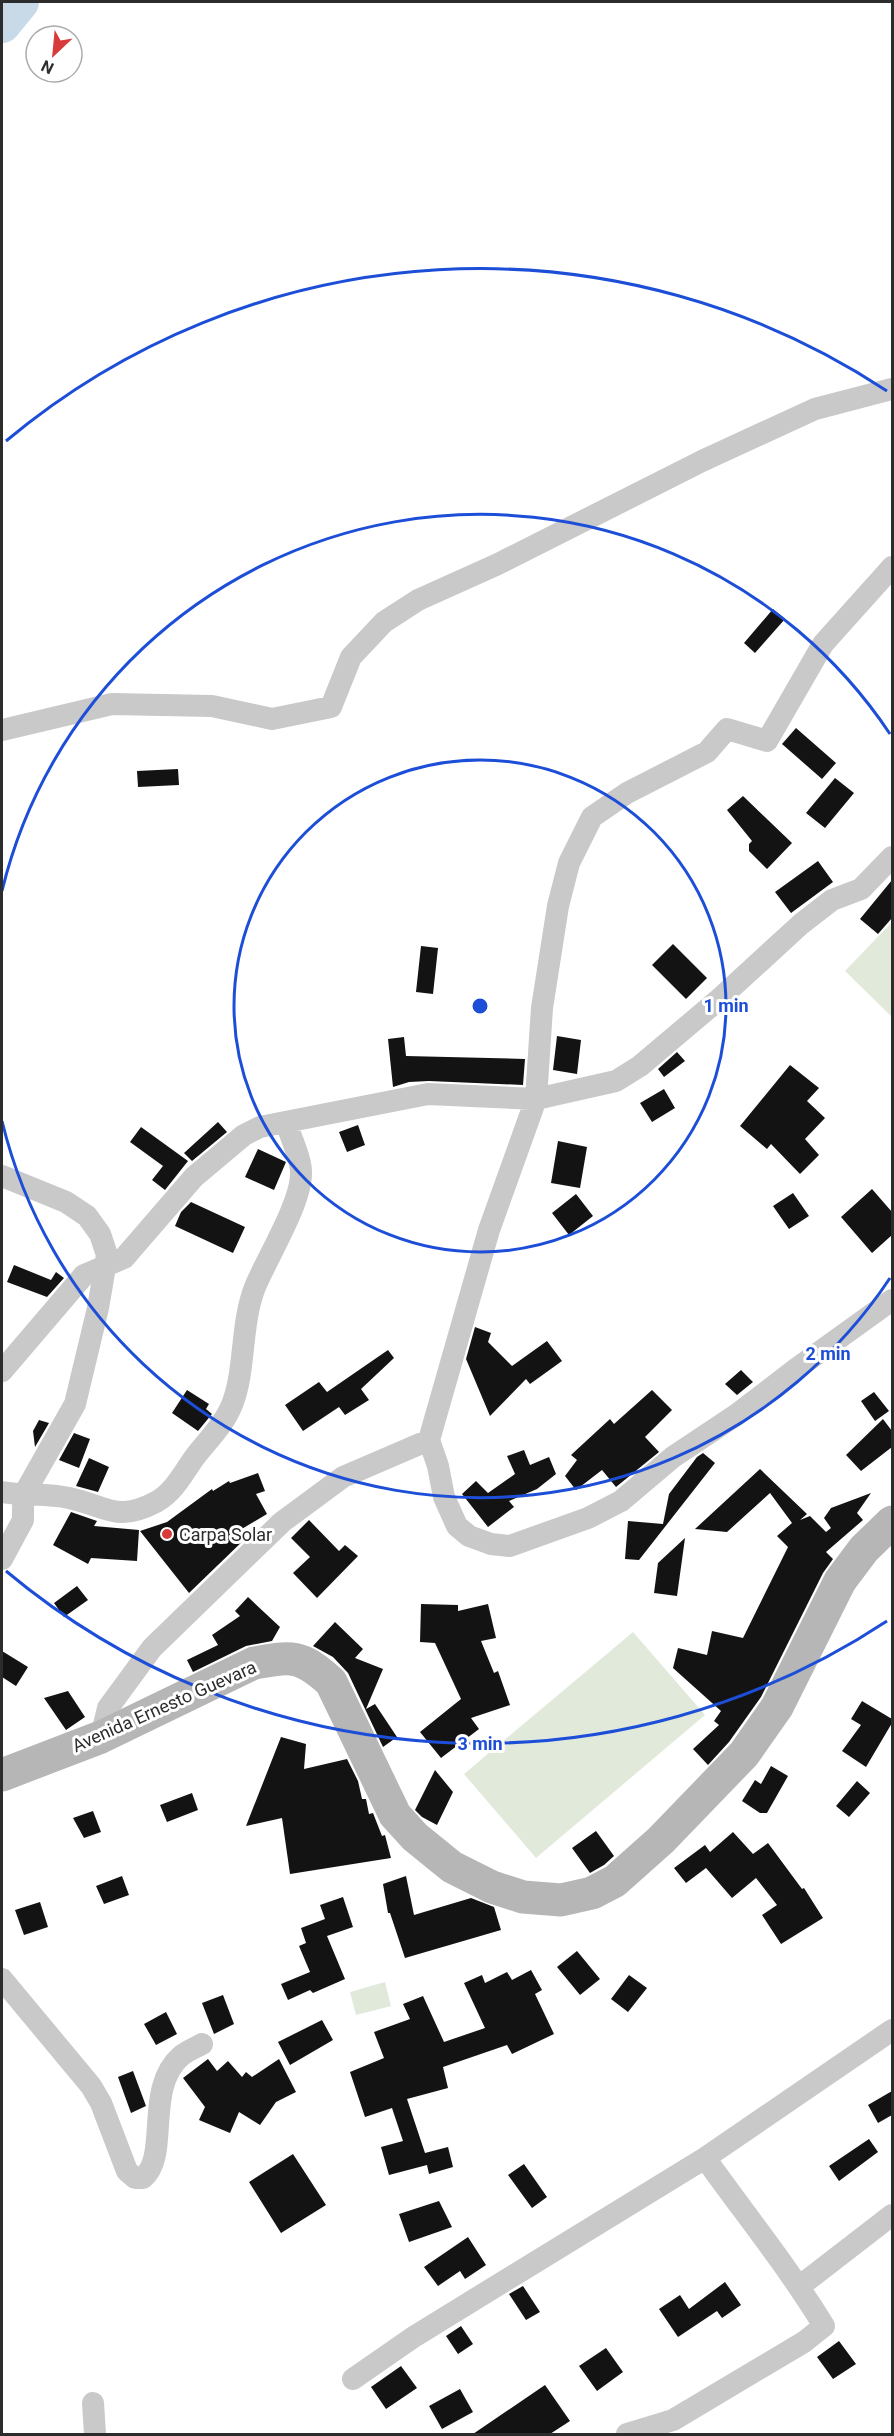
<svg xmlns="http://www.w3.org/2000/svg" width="894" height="2436" viewBox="0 0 894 2436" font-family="Roboto,sans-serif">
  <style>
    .green { fill: #e1e9db }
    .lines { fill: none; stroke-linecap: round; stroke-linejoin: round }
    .river { stroke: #c8d9e8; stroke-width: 38 }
    .building { fill: #131313 }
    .minor { stroke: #c9c9c9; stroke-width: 22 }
    .secondary { stroke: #b6b6b6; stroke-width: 33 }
    .ring { fill: none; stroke: #1d4ed8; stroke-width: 3 }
    .poi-dot { fill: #d73b3b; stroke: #fff; stroke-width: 2 }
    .labels { text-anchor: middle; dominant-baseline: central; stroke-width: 6; stroke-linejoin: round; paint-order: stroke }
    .poi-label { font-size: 18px; fill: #2c2c2c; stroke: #fff; text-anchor: start }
    .street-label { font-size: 18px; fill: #2c2c2c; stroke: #fff }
    .centre { fill: #1d4ed8; stroke: #fff; stroke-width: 3 }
    .ring-label { font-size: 18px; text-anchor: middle; font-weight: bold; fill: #1d4ed8; stroke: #fff; stroke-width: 6; stroke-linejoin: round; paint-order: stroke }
  </style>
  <rect width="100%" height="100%" fill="#fff"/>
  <path class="green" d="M892,922v95l-47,-46z
    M633,1632l72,83 -169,143 -72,-84z
    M385,1982l6,24 -35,9 -6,-23z"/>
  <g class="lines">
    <path class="river" d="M2,24l18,-22"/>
  </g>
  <path class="building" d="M773,609l12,10 -30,34 -11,-10z
    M796,728l40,35 -14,16 -40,-35z
    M178,769l1,16 -41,2 -1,-16z
    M835,778l19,15 -29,35 -19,-15z
    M743,796l49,47 -25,26 -18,-18v-7l3,-3 -25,-31z
    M818,861l15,21 -42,31 -16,-21z
    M892,880v38l-14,16 -18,-15z
    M673,944l34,34 -21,21 -34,-34z
    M421,946l17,2 -5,46 -17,-2z
    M557,1036l24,4 -4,34 -24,-4z
    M404,1037l2,19 119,3 -2,26 -94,-4 -20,1 -16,5 -5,-48z
    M677,1052l8,9 -21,16 -6,-8z
    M790,1065l29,23 -12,13 18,17 -20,21 14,16 -19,19 -29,-30 -4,5 -27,-23z
    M664,1089l11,19 -23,14 -12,-19z
    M218,1122l9,10 -35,29 -8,-8z
    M358,1125l7,20 -18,7 -8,-20z
    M141,1127l47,34 -23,29 -13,-10 11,-14 -33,-24z
    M558,1141l29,6 -7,41 -29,-5z
    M258,1149l28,13 -12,28 -29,-13z
    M872,1189l20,23v23l-20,18 -31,-36z
    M793,1193l16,23 -20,13 -16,-23z
    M576,1194l17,22 -24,19 -17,-22z
    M191,1202l54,25 -12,26 -58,-27 6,-14z
    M14,1265l37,15 5,-8 8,6 -17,19 -40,-15z
    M475,1327l16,6 -3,9 24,24 35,-25 15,20 -32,23 -4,-5 -36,37 -24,-57z
    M388,1350l6,8 -33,31 8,11 -24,15 -6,-8 -36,24 -18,-26 34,-23 8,10z
    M741,1370l12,12 -16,13 -12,-11z
    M187,1390l22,14 -3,5 6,5 -14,17 -26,-18z
    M652,1390l20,20 -27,27 14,15 -43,35 -14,-17 -26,20 -11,-14 12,-16 -6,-5 39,-36 4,5z
    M874,1392l15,19 -14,10 -14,-20z
    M883,1419l9,12v16l-31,24 -15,-16z
    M39,1420l10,3 -14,24 -2,-16z
    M74,1433l16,6 -11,29 -20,-8z
    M524,1450l6,15 19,-8 7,17 -19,15 -28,12 5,6 -26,20 -26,-33 14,-13 12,12 27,-19 -8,-18z
    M703,1453l12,10 -76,97 -14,-1 3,-38 35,3 6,-30 28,-37z
    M89,1458l20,9 -11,25 -22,-6z
    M760,1469l47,45 -7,6 10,-4 16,16 5,-4 -7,-10 7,-10 40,-15 -14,20 6,7 -37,32 7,7 -10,14 -62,124 -32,45 -21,23 -15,-16 26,-24 -5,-4 7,-10 -48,-43 5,-20 29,7 5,-24 31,7 45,-91 -11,-11 15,-13 -22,-30 -43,39 -32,-3z
    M258,1473l7,18 -9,3 11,20 -27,16 7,7 -58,56 -49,-62 27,-9 45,-33 1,2 16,-10 1,2z
    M71,1512l26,9 -3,5 45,4 -2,31 -46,-3 -3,6 -35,-19z
    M309,1520l30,31 6,-6 13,11 -41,42 -24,-25 17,-16 -19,-19z
    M685,1538l-8,58 -23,-3 4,-30z
    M77,1586l11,14 -24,17 -10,-14z
    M248,1597l32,30 -8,14 -26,5 -53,26 -6,-12 31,-15 -6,-10 28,-19 -5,-5z
    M421,1604l37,1v6l30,-7 8,34 -15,3 13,32 4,-2 12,34 -39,13 8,11 -38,29 -21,-26 41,-33 -26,-56 -15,-1z
    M335,1622l28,27 -8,9 28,11 -17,40 9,-5 22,33 -14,10 -35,-74 -15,-16 -20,-11z
    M2,1651l26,16 -12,19 -14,-9z
    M68,1691l17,26 -19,13 -22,-32z
    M862,1701l30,18v4l-26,44 -24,-16 19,-26 -10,-6z
    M281,1737l25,7 -2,25 43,-10 11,22 4,18h4l3,15 4,-1 9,23 3,-1 6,23 -101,16 -8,-56 -36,8z
    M771,1766l17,10 -21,37h-7l-18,-12 13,-21 6,4z
    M435,1770l18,22 -16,33 -15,-8 -7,-7z
    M857,1781l13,12 -21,24 -13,-11z
    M192,1793l6,17 -31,12 -7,-17z
    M93,1811l8,21 -17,6 -11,-20z
    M596,1831l18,25 -10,9 -14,8 -18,-25z
    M733,1832l20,22 15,-11 34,46 2,-1 19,30 -42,26 -19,-29 15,-10 -21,-27 -24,20 -26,-30 -20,15 -12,-15 31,-23 5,7z
    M122,1876l7,19 -25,9 -8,-18z
    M406,1876l8,39 57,-17 23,9 7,23 -96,28 -15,-45h-2l-5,-29z
    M343,1897l10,30 -26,9 18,43 -32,14 -3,-3 -22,10 -7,-16 29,-12 -11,-26 7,-3 -5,-15 24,-9 -5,-14z
    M40,1902l8,25 -24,8 -9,-25z
    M577,1951l23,28 -20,16 -23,-28z
    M531,1970l11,20 -7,4 19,40 -42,20 -5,-9 -64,22 5,21 -41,11 18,54 23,-6 5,20 -24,7 -2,-9 -38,10 -8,-28 22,-6 -11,-33 -27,9 -15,-45 34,-14 -10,-26 36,-13 -7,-15 20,-8 21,46 41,-14 -21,-45 18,-8 3,8 22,-11 5,8z
    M629,1975l18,13 -19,24 -17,-13z
    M223,1995l11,29 -20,10 -12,-31z
    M166,2012l11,22 -21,11 -12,-21z
    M322,2020l11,20 -43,25 -12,-23z
    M208,2059l9,12 11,-10 14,16 4,-5 6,5 27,-18 17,33 -20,10 -16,23 -21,-13 -9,21 -31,-13 6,-13 -22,-29z
    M133,2071l13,35 -15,7 -13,-36z
    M892,2091v24l-14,8 -10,-18z
    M869,2139l9,13 -39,29 -10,-15z
    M293,2154l33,51 -45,28 -32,-51z
    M524,2164l23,33 -15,11 -24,-33z
    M439,2201l13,26 -43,15 -10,-28z
    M468,2237l18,28 -21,14 -5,-8 -22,15 -14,-19z
    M725,2282l16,23 -19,13 -5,-7 -39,26 -19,-28 21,-14 9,14z
    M523,2286l17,26 -14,8 -17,-26z
    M461,2326l12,18 -15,10 -12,-18z
    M839,2341l17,23 -23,15 -16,-22z
    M606,2348l17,24 -26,19 -18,-25z
    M401,2366l16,22 -31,21 -15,-22z
    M545,2385l25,36 -20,13h-77z
    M460,2389l13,23 -31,17 -13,-23z"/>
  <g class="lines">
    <path class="minor" d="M2,730l110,-26 100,2 60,13 59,-12 20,-50 33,-35 34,-22 80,-36 204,-103 113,-52 77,-20
      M892,857l-31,32 -29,11 -31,24 -84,77 -77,65 -24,15 -80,18 -47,131 -60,210 9,26 6,31 13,29 12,10 22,8 19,2 78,-28 33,-17 52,-44 63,-42 60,-46 96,-69
      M2,1176l64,26 21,14 13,18 7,21 -9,53 -23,96 -52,92v24l-21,39
      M2,1371l82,-96 40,-17 70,-81 50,-42 16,-8 168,-33 108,5 6,-91 16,-102 11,-43 23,-46 35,-24 80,-41 20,-23 40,12 56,-97 69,-77
      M2,1492c22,4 45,1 67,6 38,8 47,25 87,4 17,-9 27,-28 38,-44 12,-16 29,-32 37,-51 15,-34 9,-82 24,-120 12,-29 46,-84 46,-113 1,-14 -11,-38 -15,-52
      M101,1737l7,-29 44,-60 130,-126 61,-45 86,-37
      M2,1979l89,107 10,17 26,68 8,7h8c27,-22 1,-90 38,-122 6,-5 14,-8 21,-12
      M705,2158l187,-128
      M800,2286l92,-71
      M353,2379l62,-43 290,-178c40,56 83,109 119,168l-20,16 -131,78 -46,14
      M93,2403l2,31"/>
    <path class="secondary" d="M2,1775l99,-38 153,-74c39,-7 47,-8 77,19l64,133 20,22 37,30 40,20 31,10 38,3 31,-7 23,-12 46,-41 83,-86 33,-47 63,-126 24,-32 28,-27"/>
  </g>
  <g class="ring">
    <circle cx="480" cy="1006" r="246"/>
    <path d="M890 1278A492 492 0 0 1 2 1121M2 891A492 492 0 0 1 890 734"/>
    <path d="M887 1621A738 738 0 0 1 6 1571M6 441A738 738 0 0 1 887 391"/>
  </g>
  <circle class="poi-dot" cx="167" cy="1534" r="6"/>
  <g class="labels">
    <g class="poi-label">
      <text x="179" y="1534">Carpa Solar</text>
    </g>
    <g class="street-label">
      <text transform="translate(164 1706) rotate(-24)">Avenida Ernesto Guevara</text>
    </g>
  </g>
  <circle cx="480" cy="1006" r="9" class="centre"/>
  <g class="ring-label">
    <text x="726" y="1012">1 min</text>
    <text x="828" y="1360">2 min</text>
    <text x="480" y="1750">3 min</text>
  </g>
  <rect width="894" height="2436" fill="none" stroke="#2c2c2c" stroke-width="6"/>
  <g transform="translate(54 54) rotate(206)"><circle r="28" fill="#ffffff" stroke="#ababab" stroke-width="1.5"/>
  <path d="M0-4.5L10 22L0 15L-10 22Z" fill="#d73b3b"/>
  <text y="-9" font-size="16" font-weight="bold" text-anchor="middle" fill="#2c2c2c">N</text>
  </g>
</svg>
